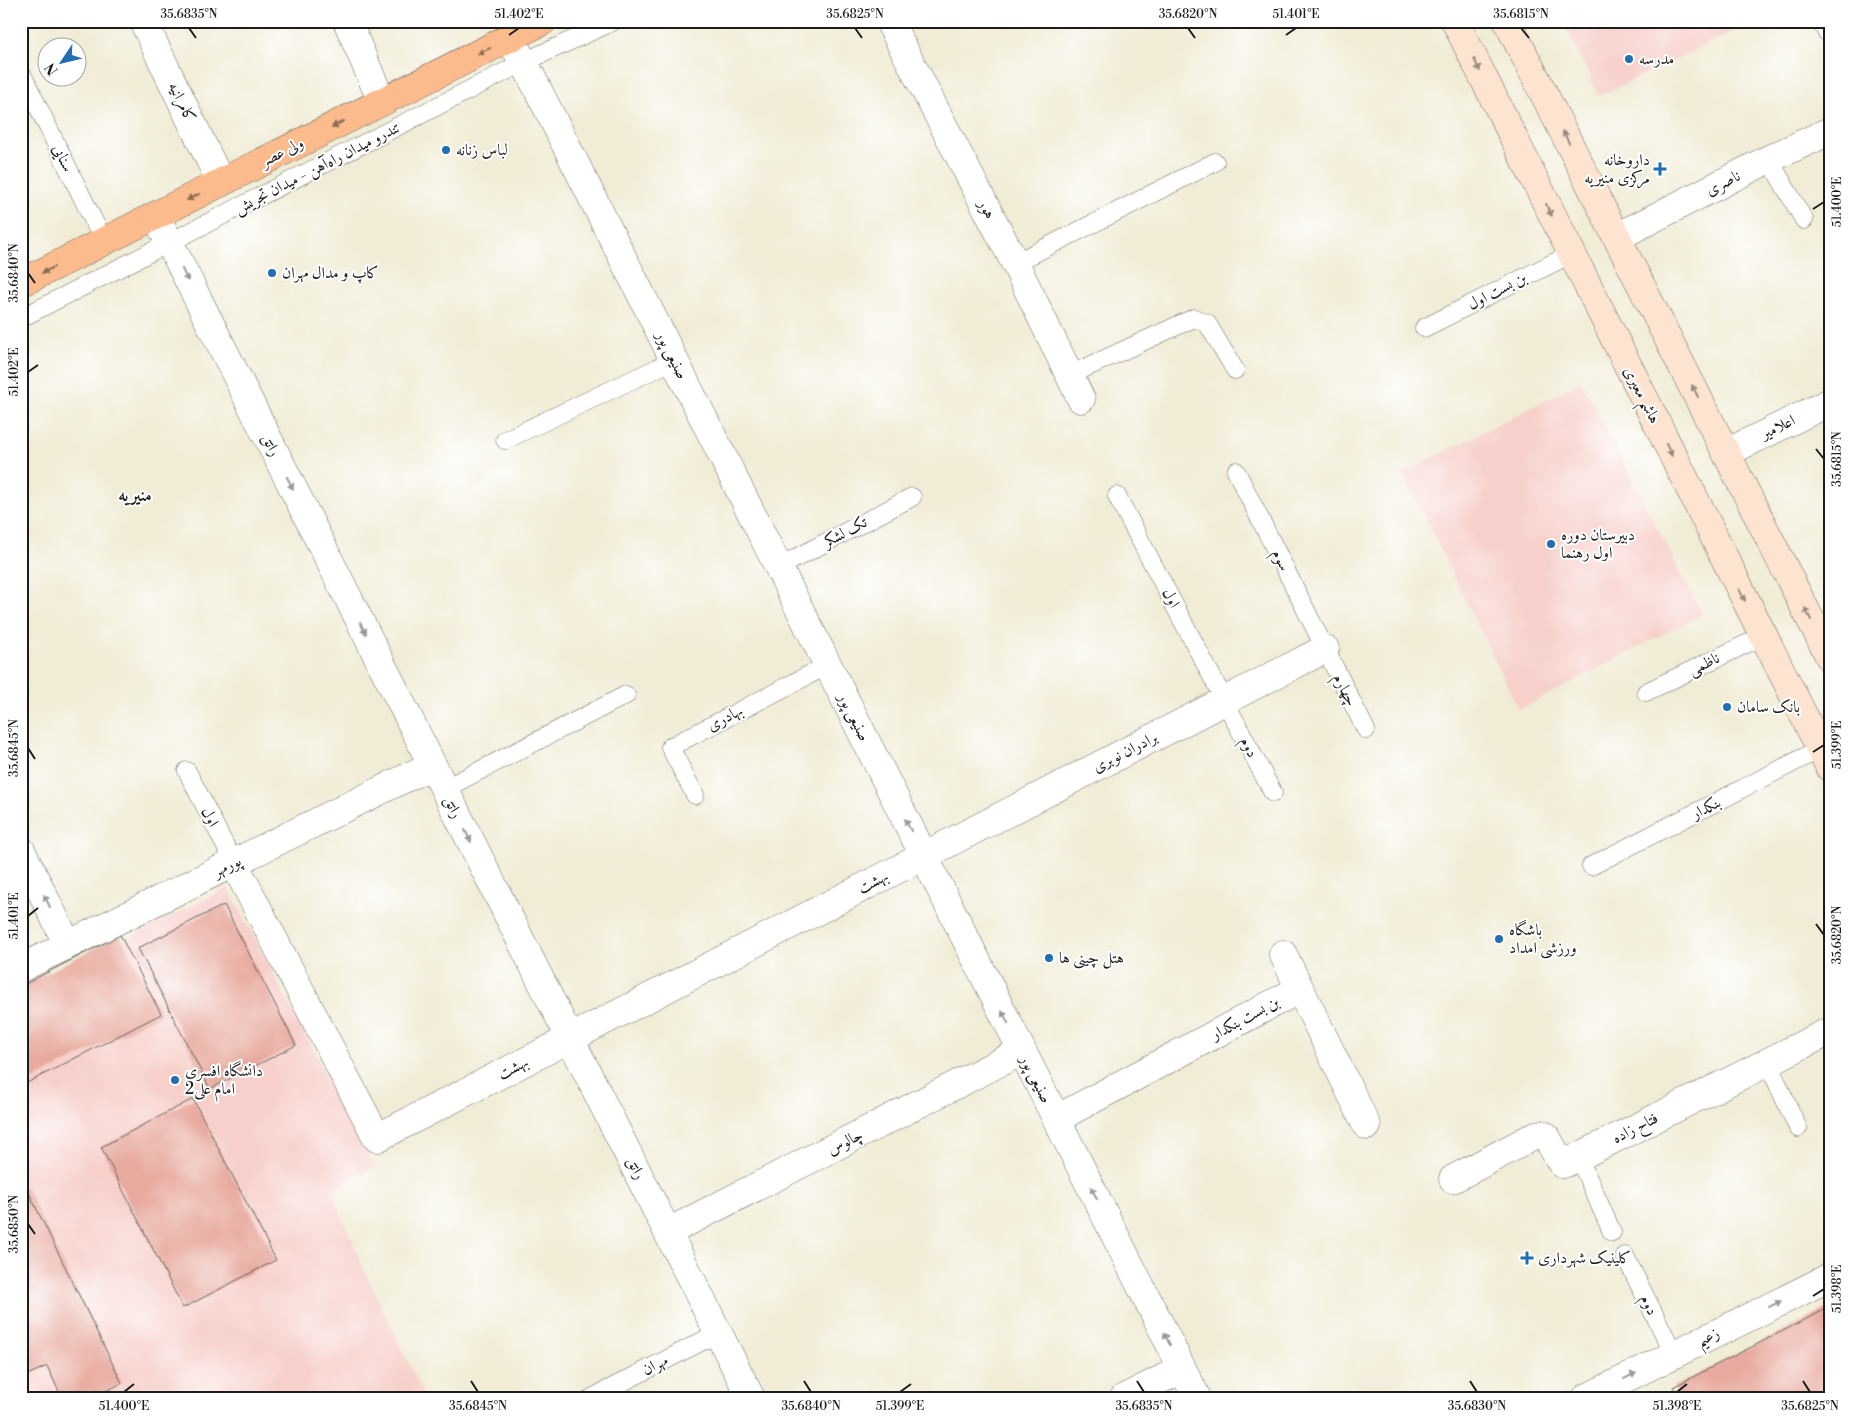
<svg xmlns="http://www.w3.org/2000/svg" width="1851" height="1419" viewBox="0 0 1851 1419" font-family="'Libre Bodoni',Amiri,serif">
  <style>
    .built { fill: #f7d0cb }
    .building { fill: #e8aa9f }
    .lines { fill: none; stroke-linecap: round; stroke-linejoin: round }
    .service-casing { stroke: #66655d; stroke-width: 19 }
    .minor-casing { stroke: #66655d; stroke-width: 29 }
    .secondary-casing { stroke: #66655d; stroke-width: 29 }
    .primary-casing { stroke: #66655d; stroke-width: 29 }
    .service { stroke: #fff; stroke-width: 18 }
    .minor { stroke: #fff; stroke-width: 28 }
    .secondary { stroke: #fde4d1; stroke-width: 28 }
    .primary { stroke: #fbbb8d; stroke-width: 28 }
    .oneway { fill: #8c6c54 }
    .oneway2 { fill: #988a80 }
    .oneway3 { fill: #999 }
    .ticks { fill: none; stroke: #1c1c1c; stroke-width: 2 }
    .poi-dot { fill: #1f6fb2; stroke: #fff; stroke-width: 2 }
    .labels { text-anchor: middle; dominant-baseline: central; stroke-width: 4; stroke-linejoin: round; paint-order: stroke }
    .poi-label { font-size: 16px; fill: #1c1c1c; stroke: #fff; text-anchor: start }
    .street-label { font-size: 16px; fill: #1c1c1c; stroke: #fff }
    .neighbourhood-label { font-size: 18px; font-weight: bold; fill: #1c1c1c; stroke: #fff }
    .neatline { fill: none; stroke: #1c1c1c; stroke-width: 2 }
    .ticks-label { font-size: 12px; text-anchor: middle; fill: #1c1c1c }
  </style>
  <rect width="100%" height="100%" fill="#fff"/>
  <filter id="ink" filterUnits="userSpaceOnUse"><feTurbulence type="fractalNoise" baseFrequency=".02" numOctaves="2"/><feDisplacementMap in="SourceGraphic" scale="10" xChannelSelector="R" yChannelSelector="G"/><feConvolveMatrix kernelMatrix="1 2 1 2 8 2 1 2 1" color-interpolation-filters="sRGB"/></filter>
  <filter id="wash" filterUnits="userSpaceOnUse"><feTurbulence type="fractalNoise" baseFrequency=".0096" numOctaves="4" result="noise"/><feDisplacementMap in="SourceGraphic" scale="20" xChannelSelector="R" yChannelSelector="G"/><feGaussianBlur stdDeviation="1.12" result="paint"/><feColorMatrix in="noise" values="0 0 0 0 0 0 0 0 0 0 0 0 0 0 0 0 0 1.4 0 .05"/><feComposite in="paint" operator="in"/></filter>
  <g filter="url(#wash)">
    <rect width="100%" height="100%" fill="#f0ecd5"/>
    <path class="built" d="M1563,21h193l-157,75z
      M1581,382l121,232 -183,96 -116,-237z
      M228,888l147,279 -44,23 38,91 56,117h-404v-406z"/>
    <g id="blocks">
      <path class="building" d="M224,905l72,140 -86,44 -72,-141z
        M120,935l41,79 -140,72v-100z
        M193,1099l83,161 -93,48 -82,-161z
        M26,1187l96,196 -30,15h-30l-15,-32 -26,12v-189z
        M1830,1307v91h-152l-5,-11z"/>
    </g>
  </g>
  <g filter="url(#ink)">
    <use href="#blocks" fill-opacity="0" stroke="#66655d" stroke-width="1"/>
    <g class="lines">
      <defs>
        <path id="service" d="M22,74l82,168
          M1769,159l35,61
          M1015,263l200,-101
          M21,318l503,-256 90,-41
          M1424,328l147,-74
          M1070,375l124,-57 13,5 28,47
          M505,440l169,-80
          M1236,471l130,259
          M1117,496l156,297
          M779,567l133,-70
          M1646,692l117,-56
          M187,771l47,92
          M444,789l182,-94
          M695,795l-25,-48 158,-82
          M1591,866l229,-117
          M1767,1061l31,67
          M1578,1156l34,76
          M1625,1256l49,98
          M592,1398l126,-65"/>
        <path id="minor" d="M143,21l78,162
          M347,21l35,81
          M889,21l126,242 66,136
          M1826,21l4,7
          M509,38l15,24 673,1336
          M156,216l595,1182
          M1617,237l152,-78 61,-28
          M1726,453l104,-51
          M21,850l47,95
          M234,863l143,275 948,-489
          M1283,954l17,35
          M21,968l411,-203
          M1056,1119l244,-130 67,137
          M1453,1179l83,-44 6,-1 4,2 14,25 3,3 3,-1 264,-132
          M668,1232l354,-181
          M1124,1398l58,-29
          M1586,1398l244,-121"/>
        <path id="secondary" d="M1455,21l375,747
          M1507,21l323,637"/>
        <path id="primary" d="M21,283l522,-262"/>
      </defs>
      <use href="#service" class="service-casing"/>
      <use href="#minor" class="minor-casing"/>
      <use href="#secondary" class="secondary-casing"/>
      <use href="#primary" class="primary-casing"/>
      <use href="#service" class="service"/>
      <use href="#minor" class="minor"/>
      <use href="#secondary" class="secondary"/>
      <use href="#primary" class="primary"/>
    </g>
    <defs><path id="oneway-solid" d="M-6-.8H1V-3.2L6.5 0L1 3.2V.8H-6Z" transform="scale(1.25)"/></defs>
    <g class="oneway">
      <use href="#oneway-solid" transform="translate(484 51) rotate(153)"/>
      <use href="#oneway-solid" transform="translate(338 124) rotate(153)"/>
      <use href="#oneway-solid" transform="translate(193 197) rotate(153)"/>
      <use href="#oneway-solid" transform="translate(48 270) rotate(153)"/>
    </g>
    <g class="oneway2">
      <use href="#oneway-solid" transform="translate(1477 65) rotate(64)"/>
      <use href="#oneway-solid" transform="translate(1566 137) rotate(-117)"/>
      <use href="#oneway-solid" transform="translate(1549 210) rotate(64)"/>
      <use href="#oneway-solid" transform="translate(1695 391) rotate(-117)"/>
      <use href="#oneway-solid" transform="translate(1669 450) rotate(63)"/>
      <use href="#oneway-solid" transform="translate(1742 595) rotate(63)"/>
      <use href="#oneway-solid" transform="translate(1808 614) rotate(-117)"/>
    </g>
    <g class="oneway3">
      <use href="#oneway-solid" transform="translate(185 275) rotate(63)"/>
      <use href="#oneway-solid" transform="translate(290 483) rotate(63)"/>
      <use href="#oneway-solid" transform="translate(363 628) rotate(63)"/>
      <use href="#oneway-solid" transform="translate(908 825) rotate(-117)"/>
      <use href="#oneway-solid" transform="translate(468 836) rotate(63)"/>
      <use href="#oneway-solid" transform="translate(47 901) rotate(-116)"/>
      <use href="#oneway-solid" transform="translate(1005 1017) rotate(-117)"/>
      <use href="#oneway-solid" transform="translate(1094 1193) rotate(-117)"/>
      <use href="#oneway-solid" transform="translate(1775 1304) rotate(-26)"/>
      <use href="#oneway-solid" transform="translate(1167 1339) rotate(-117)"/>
      <use href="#oneway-solid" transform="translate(1630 1376) rotate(-26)"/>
    </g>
  </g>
  <path class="ticks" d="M189,28l7,10M855,28l7,10M1188,28l7,10M1521,28l8,10M509,35l10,-7M1286,35l10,-7M1813,209l11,-7M28,273l7,10M28,372l10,-7M1816,449l8,10M28,748l7,11M1813,752l11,-7M28,916l10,-8M1816,924l8,11M28,1224l7,10M1813,1296l11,-7M471,1381l7,11M804,1381l7,11M1137,1381l7,11M1470,1381l7,11M1803,1381l7,11M124,1392l10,-8M900,1392l11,-8M1677,1392l10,-8"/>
  <g class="poi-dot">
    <circle cx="1629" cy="59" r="5"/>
    <circle cx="446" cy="150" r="5"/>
    <path d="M1657.5 161.5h5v5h5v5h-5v5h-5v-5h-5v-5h5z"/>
    <circle cx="272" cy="273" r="5"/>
    <circle cx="1551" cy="544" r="5"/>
    <circle cx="1727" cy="707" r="5"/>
    <circle cx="1499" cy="939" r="5"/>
    <circle cx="1049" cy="958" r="5"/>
    <circle cx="175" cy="1080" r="5"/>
    <path d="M1524.5 1250.5h5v5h5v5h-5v5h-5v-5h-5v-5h5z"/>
  </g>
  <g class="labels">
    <g class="poi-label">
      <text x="1639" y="59">مدرسه</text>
      <text x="456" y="150">لباس زنانه</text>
      <text x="1650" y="160" text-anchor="end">داروخانه<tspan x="1650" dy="18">مرکزی منیریه</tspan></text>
      <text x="282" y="273">کاپ و مدال مهران</text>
      <text x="1561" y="535">دبیرستان دوره<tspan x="1561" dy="18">اول رهنما</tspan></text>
      <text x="1737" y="707">بانک سامان</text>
      <text x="1509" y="930">باشگاه<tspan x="1509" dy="18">ورزشی امداد</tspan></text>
      <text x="1059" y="958">هتل چینی ها</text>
      <text x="185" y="1071">دانشگاه افسری<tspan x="185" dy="18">امام علی2</tspan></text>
      <text x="1538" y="1258">کلینیک شهرداری</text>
    </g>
    <g class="street-label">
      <text transform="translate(182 102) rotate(64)">کامرانیه</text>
      <text transform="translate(282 152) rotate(-27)">ولی عصر</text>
      <text transform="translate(63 158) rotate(64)">سنایی</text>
      <text transform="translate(317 168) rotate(-27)">تندرو میدان راه‌آهن - میدان تجریش</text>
      <text transform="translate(1723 183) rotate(-27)">ناصری</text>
      <text transform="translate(987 209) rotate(62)">هور</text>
      <text transform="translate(1497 291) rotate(-27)">بن بست اول</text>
      <text transform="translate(672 355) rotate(63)">صنیعی پور</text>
      <text transform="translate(1642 395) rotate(63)">هاشم معیری</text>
      <text transform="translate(1778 427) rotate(-26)">اعلامیر</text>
      <text transform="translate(271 445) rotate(63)">راتق</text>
      <text transform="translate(845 532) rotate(-28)">تک لشکر</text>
      <text transform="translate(1281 560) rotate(64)">سوم</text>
      <text transform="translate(1171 598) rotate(62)">اول</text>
      <text transform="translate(1704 664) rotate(-26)">ناظمی</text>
      <text transform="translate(1345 690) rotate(63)">چهارم</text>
      <text transform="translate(854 717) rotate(63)">صنیعی پور</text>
      <text transform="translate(725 718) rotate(-28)">بهادری</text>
      <text transform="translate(1249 747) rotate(62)">دوم</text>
      <text transform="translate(1125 752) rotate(-27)">برادران نوبری</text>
      <text transform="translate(453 807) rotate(63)">راتق</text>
      <text transform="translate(1706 808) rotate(-27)">بنکدار</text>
      <text transform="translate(210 817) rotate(63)">اول</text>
      <text transform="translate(227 866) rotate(-26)">پورمهر</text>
      <text transform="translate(873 882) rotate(-27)">بهشت</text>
      <text transform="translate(1245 1018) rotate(-28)">بن بست بنکدار</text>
      <text transform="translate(513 1068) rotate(-27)">بهشت</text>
      <text transform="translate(1036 1079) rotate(63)">صنیعی پور</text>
      <text transform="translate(1635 1128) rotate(-27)">فتاح زاده</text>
      <text transform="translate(845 1142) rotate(-27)">چالوس</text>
      <text transform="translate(636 1168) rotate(63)">راتق</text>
      <text transform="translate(1649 1305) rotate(64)">دوم</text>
      <text transform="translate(1708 1337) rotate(-26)">زعیم</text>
      <text transform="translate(655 1365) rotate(-27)">مهران</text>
    </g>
    <g class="neighbourhood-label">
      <text x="135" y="495">منیریه</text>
    </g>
  </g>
  <rect width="1851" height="1419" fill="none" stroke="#fff" stroke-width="55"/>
  <g transform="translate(62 62) rotate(235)"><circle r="24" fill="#ffffff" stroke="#a4a4a4"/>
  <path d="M0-4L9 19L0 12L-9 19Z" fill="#1f6fb2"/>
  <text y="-8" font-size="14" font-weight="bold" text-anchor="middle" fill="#1c1c1c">N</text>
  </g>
  <rect x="28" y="28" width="1796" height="1364" class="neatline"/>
  <g class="ticks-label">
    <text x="189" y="18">35.6835°N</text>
    <text x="519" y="18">51.402°E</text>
    <text x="855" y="18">35.6825°N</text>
    <text x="1188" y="18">35.6820°N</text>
    <text x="1296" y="18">51.401°E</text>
    <text x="1521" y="18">35.6815°N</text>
    <text transform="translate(1837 202) rotate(-90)" y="4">51.400°E</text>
    <text transform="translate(14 273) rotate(-90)" y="4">35.6840°N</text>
    <text transform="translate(14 372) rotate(-90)" y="4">51.402°E</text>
    <text transform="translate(1837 459) rotate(-90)" y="4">35.6815°N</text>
    <text transform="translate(1837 745) rotate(-90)" y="4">51.399°E</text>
    <text transform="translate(14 748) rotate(-90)" y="4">35.6845°N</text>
    <text transform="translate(14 916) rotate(-90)" y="4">51.401°E</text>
    <text transform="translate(1837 935) rotate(-90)" y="4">35.6820°N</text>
    <text transform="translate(14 1224) rotate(-90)" y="4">35.6850°N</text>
    <text transform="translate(1837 1289) rotate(-90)" y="4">51.398°E</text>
    <text x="124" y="1410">51.400°E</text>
    <text x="478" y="1410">35.6845°N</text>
    <text x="811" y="1410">35.6840°N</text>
    <text x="900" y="1410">51.399°E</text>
    <text x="1144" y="1410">35.6835°N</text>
    <text x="1477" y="1410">35.6830°N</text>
    <text x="1677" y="1410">51.398°E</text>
    <text x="1810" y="1410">35.6825°N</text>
  </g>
</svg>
